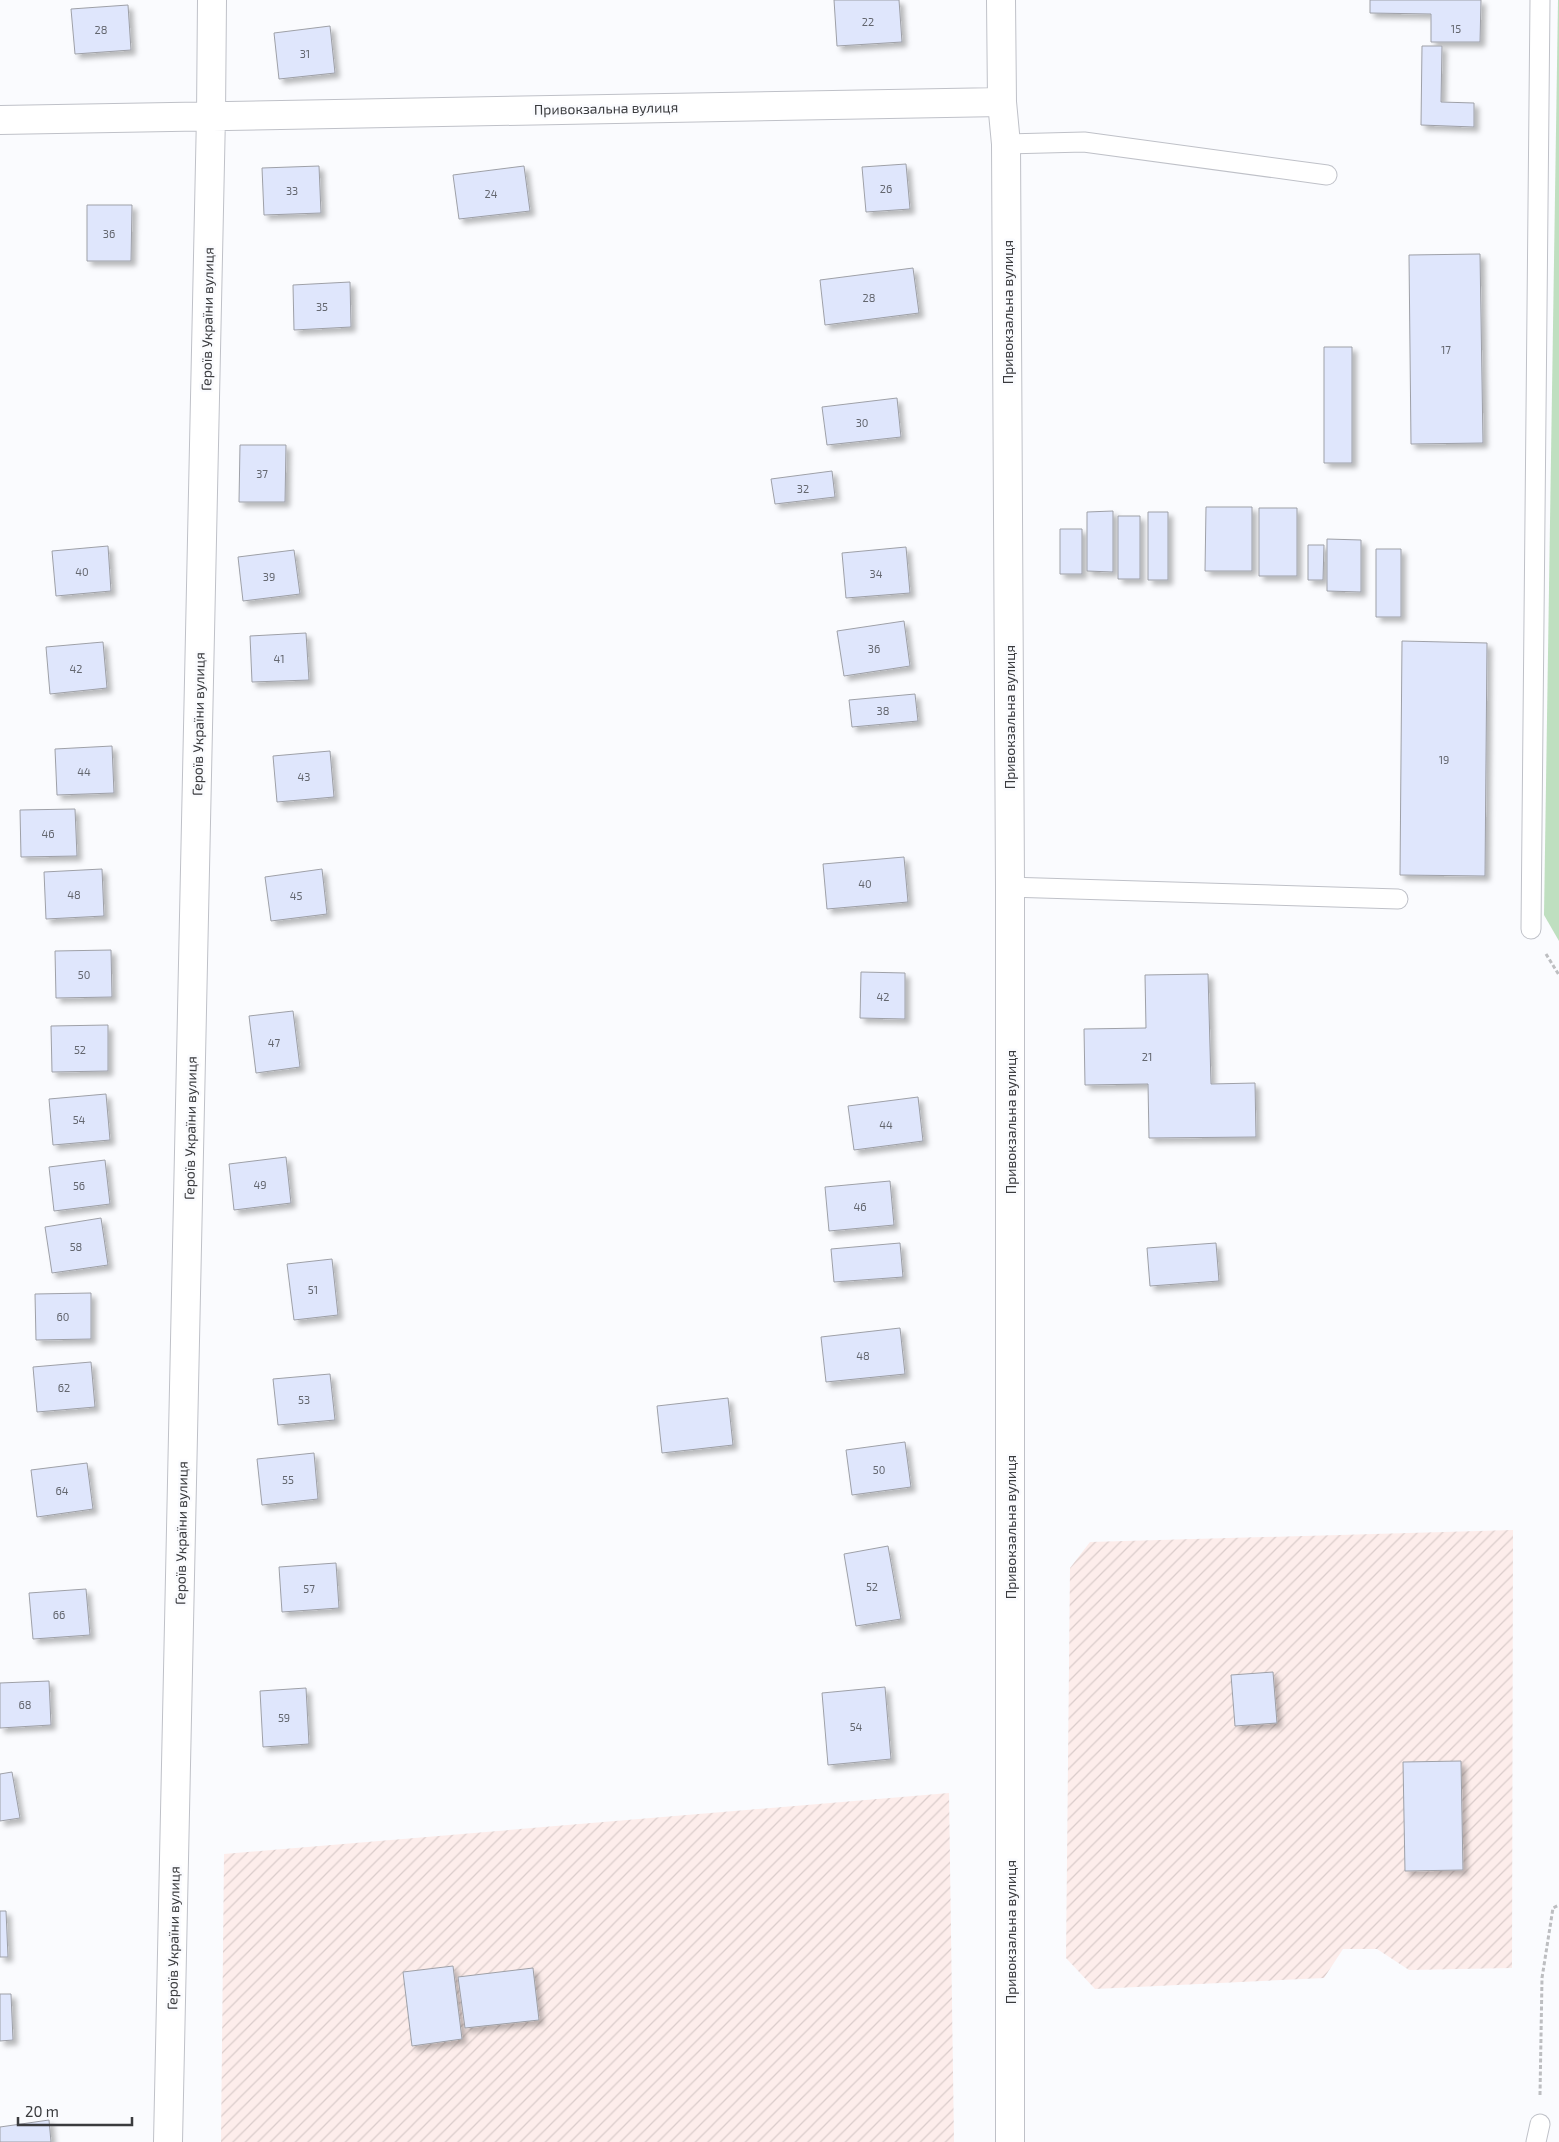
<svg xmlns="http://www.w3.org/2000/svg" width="1559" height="2142" viewBox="0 0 1559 2142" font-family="'Exo 2',sans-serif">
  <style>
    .industrial { fill: url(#industrial-furrows) }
    .garden { fill: #bfdfc0 }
    .building { fill: #dfe6fc; stroke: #9ea0a7; filter: url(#shadow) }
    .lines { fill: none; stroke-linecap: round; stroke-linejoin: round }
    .service-casing { stroke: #bfc1c8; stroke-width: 21 }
    .minor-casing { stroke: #bfc1c8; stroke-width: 30 }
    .path { stroke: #bdbec1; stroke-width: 3; stroke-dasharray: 4 2.5; stroke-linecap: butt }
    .service { stroke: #fff; stroke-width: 19 }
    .minor { stroke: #fff; stroke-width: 28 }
    .labels { text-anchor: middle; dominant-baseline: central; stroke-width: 5; stroke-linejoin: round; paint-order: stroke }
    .number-label { font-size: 11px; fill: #63666e }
    .street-label { font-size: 14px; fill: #3a3b3e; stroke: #fafbfe }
  </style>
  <defs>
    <pattern id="industrial-furrows" width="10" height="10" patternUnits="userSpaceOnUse" patternTransform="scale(1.25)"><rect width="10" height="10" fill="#fdedeb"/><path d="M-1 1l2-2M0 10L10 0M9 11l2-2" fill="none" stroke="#dacccb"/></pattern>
    <filter id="shadow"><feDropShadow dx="4.5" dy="4.5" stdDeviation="2.5" flood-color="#0004"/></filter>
  </defs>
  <rect width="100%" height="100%" fill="#fafbfe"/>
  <path class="industrial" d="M1513,1530l-1,438 -103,2 -32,-21h-34l-19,29 -229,11 -29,-31 4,-390 20,-26z
    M949,1793l5,349h-733l3,-288z"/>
  <path class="garden" d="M1558,0h1v941l-15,-26z"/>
  <path class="building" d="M834,0h65l3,42 -65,4z
    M1370,0h111l-1,42h-49v-28l-61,-1z
    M128,5l3,45 -56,4 -4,-45z
    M330,26l5,47 -56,6 -5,-46z
    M1422,46h20l-1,56 33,1v24l-53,-2z
    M906,164l4,45 -44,3 -4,-45z
    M319,166l2,47 -57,2 -2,-47z
    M524,166l6,45 -71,8 -6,-44z
    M87,205h45l-1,56h-44z
    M1480,254l3,189 -72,1 -2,-189z
    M913,268l6,45 -94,12 -5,-45z
    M350,282l1,45 -57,3 -1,-45z
    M1324,347h28v116h-28z
    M897,398l4,39 -74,8 -5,-38z
    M240,445h46l-1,57h-46z
    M832,471l3,26 -60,7 -4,-25z
    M1206,507h46v64h-47z
    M1259,508h38v68h-38z
    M1113,511v61l-26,-1v-59z
    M1148,512h20v68h-20z
    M1118,516h22v63h-22z
    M1060,529h22v45h-22z
    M1327,539l34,1v52l-34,-1z
    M1308,545h16l-1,35h-15z
    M108,546l3,45 -55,5 -4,-45z
    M906,547l4,46 -64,5 -4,-45z
    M1376,549h25v68h-25z
    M294,550l6,44 -57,7 -5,-44z
    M904,621l6,45 -66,10 -7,-45z
    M306,633l3,47 -57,2 -2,-46z
    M1402,641l85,2 -2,233 -85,-1z
    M103,642l4,46 -57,6 -4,-47z
    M915,694l3,27 -66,6 -3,-27z
    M112,746l2,47 -57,2 -2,-46z
    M330,751l4,46 -57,5 -4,-46z
    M75,809l2,47 -56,1 -1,-47z
    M904,857l4,45 -81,7 -4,-45z
    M102,869l2,47 -58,3 -2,-47z
    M322,869l5,45 -56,7 -6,-44z
    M111,950l1,47 -56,1 -1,-47z
    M861,972l44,1v46l-45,-1z
    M1208,974l3,110 44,-1 1,54 -107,1 -1,-54 -63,1 -1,-56 62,-1 -1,-53z
    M293,1011l7,56 -44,6 -7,-57z
    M108,1025v46l-56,1 -1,-46z
    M106,1094l4,46 -57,5 -4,-46z
    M918,1097l5,44 -69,9 -6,-44z
    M286,1157l5,46 -57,7 -5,-46z
    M105,1160l5,44 -56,7 -5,-44z
    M890,1181l4,44 -65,6 -4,-44z
    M101,1218l7,47 -56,8 -7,-46z
    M900,1243l3,34 -69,5 -3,-33z
    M1216,1243l3,38 -69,5 -3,-38z
    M332,1259l6,56 -44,5 -7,-56z
    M91,1293v46l-55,1 -1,-46z
    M900,1328l5,46 -79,8 -5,-45z
    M91,1362l4,45 -58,5 -4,-45z
    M330,1374l5,46 -57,5 -5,-46z
    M728,1398l5,47 -71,8 -5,-47z
    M905,1442l6,45 -59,8 -6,-45z
    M314,1453l4,46 -56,6 -5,-46z
    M87,1463l6,46 -56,8 -6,-47z
    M888,1546l13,73 -45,7 -12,-72z
    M336,1563l3,45 -57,4 -3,-45z
    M86,1589l4,46 -57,4 -4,-46z
    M1273,1672l4,51 -42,3 -4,-51z
    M49,1681l2,44 -51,3v-45z
    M885,1687l6,72 -63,6 -6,-72z
    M306,1688l3,56 -46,3 -3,-56z
    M1461,1761l2,109 -58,1 -2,-109z
    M12,1772l8,46 -20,3v-47z
    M0,1911h6l2,46h-8z
    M453,1966l9,73 -50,7 -9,-74z
    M533,1968l6,52 -74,8 -7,-51z
    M0,1994h11l2,46 -13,1z
    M49,2120l2,22h-51v-15z"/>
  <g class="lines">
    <defs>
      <path id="service" d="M1006,144l78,-2 243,33
        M1010,887l388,12
        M1531,929l9,-929
        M1536,2142l4,-18"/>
      <path id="minor" d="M1001,0l1,102 4,42 4,743v1255
        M0,120l1002,-18
        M168,2142l43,-2027 1,-115"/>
    </defs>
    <use href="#service" class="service-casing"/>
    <use href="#minor" class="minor-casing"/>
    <path class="path" d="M1546,954l13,21
      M1540,2095l2,-117 11,-70 6,-3"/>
    <use href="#service" class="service"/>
    <use href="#minor" class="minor"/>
  </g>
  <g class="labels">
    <g class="number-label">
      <text x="868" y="21">22</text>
      <text x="1456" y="28">15</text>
      <text x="101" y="29">28</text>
      <text x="305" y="53">31</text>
      <text x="886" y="188">26</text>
      <text x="292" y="190">33</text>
      <text x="491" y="193">24</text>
      <text x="109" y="233">36</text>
      <text x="869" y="297">28</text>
      <text x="322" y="306">35</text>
      <text x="1446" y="349">17</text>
      <text x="862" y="422">30</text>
      <text x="262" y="473">37</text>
      <text x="803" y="488">32</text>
      <text x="82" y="571">40</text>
      <text x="876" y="573">34</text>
      <text x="269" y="576">39</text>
      <text x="874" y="648">36</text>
      <text x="279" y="658">41</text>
      <text x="76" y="668">42</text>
      <text x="883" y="710">38</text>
      <text x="1444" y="759">19</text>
      <text x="84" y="771">44</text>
      <text x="304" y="776">43</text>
      <text x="48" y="833">46</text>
      <text x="865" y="883">40</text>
      <text x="74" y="894">48</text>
      <text x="296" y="895">45</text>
      <text x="84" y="974">50</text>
      <text x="883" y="996">42</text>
      <text x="274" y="1042">47</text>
      <text x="80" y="1049">52</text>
      <text x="1147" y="1056">21</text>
      <text x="79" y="1119">54</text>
      <text x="886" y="1124">44</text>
      <text x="260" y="1184">49</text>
      <text x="79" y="1185">56</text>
      <text x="860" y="1206">46</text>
      <text x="76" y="1246">58</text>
      <text x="313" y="1289">51</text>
      <text x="63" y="1316">60</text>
      <text x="863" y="1355">48</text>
      <text x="64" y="1387">62</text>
      <text x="304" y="1399">53</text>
      <text x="879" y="1469">50</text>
      <text x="288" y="1479">55</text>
      <text x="62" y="1490">64</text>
      <text x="872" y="1586">52</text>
      <text x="309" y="1588">57</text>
      <text x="59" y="1614">66</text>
      <text x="25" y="1704">68</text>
      <text x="284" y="1717">59</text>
      <text x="856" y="1726">54</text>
    </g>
    <g class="street-label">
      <text transform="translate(606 108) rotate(-1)">Привокзальна вулиця</text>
      <text transform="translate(1007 312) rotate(-90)">Привокзальна вулиця</text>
      <text transform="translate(207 319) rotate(-89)">Героїв України вулиця</text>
      <text transform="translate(1009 717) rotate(-90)">Привокзальна вулиця</text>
      <text transform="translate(198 724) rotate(-89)">Героїв України вулиця</text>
      <text transform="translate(1010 1122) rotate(-90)">Привокзальна вулиця</text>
      <text transform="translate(190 1128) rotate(-89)">Героїв України вулиця</text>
      <text transform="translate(1010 1527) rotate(-90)">Привокзальна вулиця</text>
      <text transform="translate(181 1533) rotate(-89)">Героїв України вулиця</text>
      <text transform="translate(1010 1932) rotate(-90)">Привокзальна вулиця</text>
      <text transform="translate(173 1938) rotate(-89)">Героїв України вулиця</text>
    </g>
  </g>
  <path d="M18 2117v8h114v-8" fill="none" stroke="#3a3b3e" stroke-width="2.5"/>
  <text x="25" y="2117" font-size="15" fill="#3a3b3e" stroke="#fafbfe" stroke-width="4" paint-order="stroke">20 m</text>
</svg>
